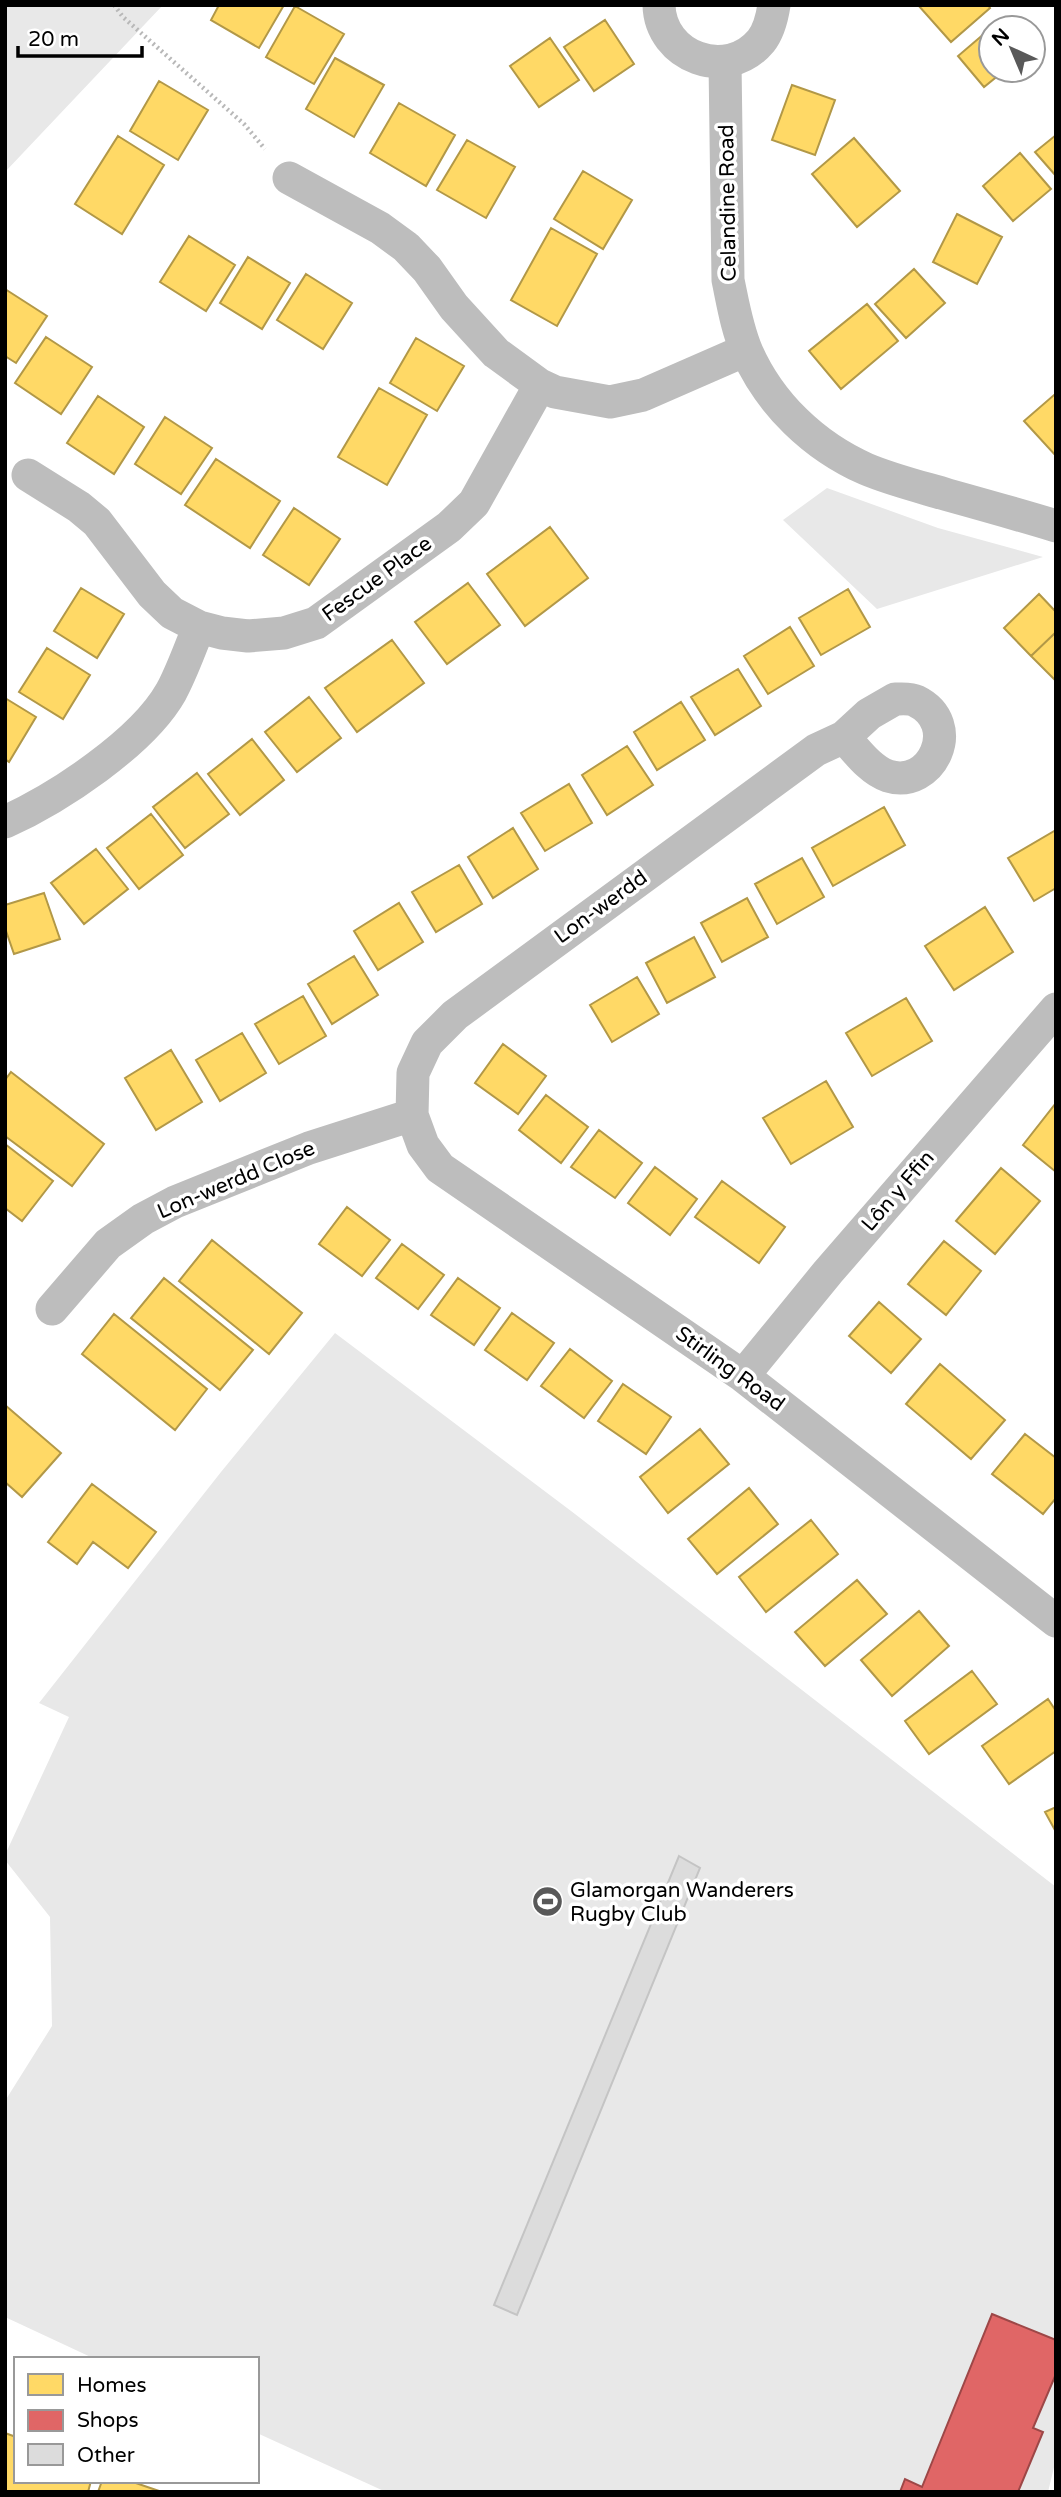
<svg xmlns="http://www.w3.org/2000/svg" width="1061" height="2497" viewBox="0 0 1061 2497" font-family="'Varela Round',sans-serif">
  <style>
    .green { fill: #e8e8e8 }
    .homes { fill: #ffd966; stroke: #b29847; stroke-width: 2 }
    .shops { fill: #e06666; stroke: #9d4747; stroke-width: 2 }
    .building { fill: #dcdcdc; stroke: #c4c4c4; stroke-width: 2 }
    .lines { fill: none; stroke-linecap: round; stroke-linejoin: round }
    .path { stroke: #b8b8b8; stroke-width: 4.5; stroke-dasharray: 2 3.5; stroke-linecap: butt }
    .minor { stroke: #bdbdbd; stroke-width: 33 }
    .labels { text-anchor: middle; dominant-baseline: central; stroke-width: 7; stroke-linejoin: round; paint-order: stroke }
    .street-label { font-size: 21px; fill: #000; stroke: #fff }
    .poi-label { font-size: 21px; fill: #000; stroke: #fff; text-anchor: start }
  </style>
  <rect width="100%" height="100%" fill="#fff"/>
  <path class="green" d="M5,5h158l-158,167z
    M827,488l111,40 105,29 -166,52 -94,-89z
    M335,1333l240,181 481,373v572l-8,33h-662l-129,-59v-74h-162l-90,-42v-216l47,-75 -2,-109 -45,-57v-5l64,-138 -30,-14 182,-231z"/>
  <path class="homes" d="M219,5h65l-25,43 -48,-28z
    M918,5h70l2,3 -39,34z
    M295,6l49,28 -30,50 -48,-27z
    M605,20l29,44 -40,27 -30,-44z
    M998,22l5,6h-12v42h14l-21,17 -26,-31z
    M550,38l29,42 -40,27 -29,-41z
    M335,58l49,27 -30,52 -48,-28z
    M159,81l49,29 -30,50 -48,-29z
    M792,85l43,15 -20,55 -43,-15z
    M399,103l56,32 -29,51 -56,-33z
    M1056,135v41l-21,-24z
    M118,136l46,29 -42,69 -47,-30z
    M854,138l46,53 -43,36 -45,-53z
    M467,140l48,27 -29,51 -49,-28z
    M1020,153l31,36 -38,32 -30,-35z
    M583,171l49,29 -29,49 -49,-30z
    M957,214l45,23 -25,47 -44,-22z
    M551,228l46,26 -40,72 -46,-26z
    M189,236l46,29 -29,46 -46,-29z
    M248,257l42,26 -28,46 -42,-26z
    M914,269l31,34 -39,35 -31,-34z
    M306,274l46,29 -29,46 -46,-29z
    M5,289l42,27 -31,47 -11,-7z
    M867,304l31,37 -57,48 -32,-38z
    M46,337l46,30 -31,47 -46,-31z
    M416,338l48,28 -27,45 -47,-28z
    M379,388l48,27 -40,70 -49,-28z
    M1054,395l2,2v59l-32,-35z
    M98,396l46,31 -30,47 -47,-31z
    M165,417l47,31 -31,46 -46,-30z
    M216,459l64,42 -30,47 -65,-43z
    M294,508l46,31 -31,46 -46,-30z
    M550,527l38,51 -63,48 -38,-52z
    M468,583l32,42 -53,39 -32,-42z
    M81,588l43,26 -27,44 -43,-27z
    M848,589l22,38 -49,28 -22,-37z
    M1039,594l17,18v20l-25,24 -27,-28z
    M790,627l24,39 -46,28 -24,-38z
    M1056,632v49l-25,-25z
    M392,640l32,43 -67,49 -32,-44z
    M47,648l43,27 -27,44 -44,-27z
    M738,669l23,37 -46,29 -24,-38z
    M309,697l32,41 -44,34 -32,-40z
    M5,698l31,19 -27,45 -4,-3z
    M681,702l24,38 -48,30 -23,-38z
    M252,739l32,41 -44,35 -32,-41z
    M627,746l26,39 -46,30 -25,-40z
    M197,773l32,41 -44,34 -32,-41z
    M569,784l23,39 -47,28 -24,-38z
    M884,807l21,38 -72,41 -21,-38z
    M151,814l32,41 -44,34 -32,-41z
    M513,828l25,41 -45,29 -25,-41z
    M1056,830v58l-22,13 -26,-43z
    M96,849l32,40 -44,35 -33,-41z
    M802,858l22,39 -47,27 -22,-40z
    M459,865l23,39 -46,28 -24,-40z
    M44,893l16,46 -46,15 -9,-26v-23z
    M747,898l21,39 -46,25 -21,-39z
    M399,903l24,39 -45,28 -24,-39z
    M985,907l28,45 -59,38 -29,-44z
    M694,937l21,40 -48,26 -21,-40z
    M354,956l24,39 -46,29 -24,-40z
    M637,977l22,37 -47,28 -22,-37z
    M303,996l23,40 -47,28 -24,-40z
    M906,998l26,43 -60,35 -26,-43z
    M242,1033l24,40 -46,28 -24,-41z
    M503,1044l43,32 -28,38 -43,-31z
    M171,1050l31,52 -46,28 -31,-52z
    M11,1072l93,72 -32,42 -67,-50v-56z
    M826,1081l27,46 -62,37 -28,-46z
    M546,1095l42,32 -27,36 -42,-33z
    M1056,1103v69l-33,-27z
    M599,1130l43,33 -27,35 -44,-31z
    M5,1144l48,37 -31,40 -17,-13z
    M655,1167l42,32 -27,36 -42,-32z
    M1001,1168l39,33 -45,53 -39,-33z
    M722,1181l63,46 -26,36 -64,-46z
    M347,1207l43,33 -28,36 -43,-32z
    M212,1240l90,73 -33,41 -90,-73z
    M944,1241l37,30 -35,44 -38,-31z
    M402,1244l42,31 -26,34 -42,-31z
    M164,1278l89,72 -33,40 -89,-72z
    M458,1278l42,30 -26,37 -43,-30z
    M879,1302l42,37 -30,34 -42,-37z
    M512,1313l42,30 -27,37 -42,-30z
    M114,1314l93,75 -32,41 -93,-76z
    M570,1349l42,32 -28,37 -43,-32z
    M940,1364l65,56 -34,39 -65,-55z
    M623,1384l48,33 -25,37 -48,-33z
    M5,1405l56,48 -39,44 -17,-15z
    M700,1429l29,35 -61,49 -28,-36z
    M1025,1434l31,24v40l-13,16 -51,-40z
    M92,1484l64,48 -28,36 -35,-26 -16,22 -29,-22z
    M749,1488l29,36 -61,50 -29,-35z
    M811,1520l27,34 -72,58 -27,-35z
    M857,1580l30,34 -62,52 -30,-34z
    M919,1611l30,35 -57,50 -31,-36z
    M972,1671l25,33 -68,50 -24,-33z
    M1048,1699l8,12v40l-47,33 -27,-38z
    M1056,1807v25l-11,-20z
    M5,2433l11,4v44h75l-3,11h-83z
    M102,2481h28l32,11h-64z"/>
  <path class="shops" d="M992,2314l64,26v34l-23,54 10,4 -25,60h-118l5,-13 17,8z"/>
  <path class="building" d="M679,1856l21,12 -183,447 -23,-10z"/>
  <g class="lines">
    <path class="path" d="M114,5l9,12 121,107 21,25"/>
    <path class="minor" d="M659,5c1,52 68,77 102,36 8,-10 11,-23 13,-36
      M725,62l3,218c5,24 9,49 19,72 23,52 67,94 119,117 26,11 55,18 82,26 36,10 72,20 108,31
      M289,178l91,50 26,19 21,22 27,38 42,46 44,32 15,7 55,10 33,-7 103,-45
      M28,475l51,32 18,15 55,72 20,19 27,14 23,6 26,3 36,-3 32,-10 133,-96 25,-24 66,-118
      M895,699c6,0 15,-1 21,2 47,23 16,89 -28,75 -18,-6 -32,-26 -44,-39l25,-23z
      M844,737l-28,13 -361,265 -28,28 -14,30 -1,42 11,30 17,23 303,208 313,245
      M5,822c53,-24 137,-79 166,-130 11,-20 19,-44 28,-65
      M52,1309l56,-65 35,-25 32,-17 134,-54 103,-33
      M743,1376l85,-104 228,-263"/>
  </g>
  <defs>
    <symbol id="stadium-disc" viewBox="-11 -11 22 22"><circle r="9.5" fill="#595959" stroke="#fff"/><path d="M0-5a6.5 5 0 1 0 0 10a6.5 5 0 1 0 0-10ZM-3.5-1.8h7v3.6h-7Z" fill="#fff"/></symbol>
  </defs>
  <g fill-rule="evenodd">
    <use href="#stadium-disc" x="530" y="1884" width="35" height="35"/>
  </g>
  <g class="labels">
    <g class="street-label">
      <text transform="translate(728 203) rotate(-91)">Celandine Road</text>
      <text transform="translate(377 579) rotate(-36)">Fescue Place</text>
      <text transform="translate(601 907) rotate(-36)">Lon-werdd</text>
      <text transform="translate(236 1180) rotate(-23)">Lon-werdd Close</text>
      <text transform="translate(898 1191) rotate(-49)">Lôn y Ffin</text>
      <text transform="translate(730 1369) rotate(36)">Stirling Road</text>
    </g>
    <g class="poi-label">
      <text x="570" y="1890">Glamorgan Wanderers<tspan x="570" dy="24">Rugby Club</tspan></text>
    </g>
  </g>
  <rect width="1061" height="2497" fill="none" stroke="#000000" stroke-width="14"/>
  <rect x="14" y="2357" width="245" height="126" fill="#ffffff" stroke="#999999" stroke-width="2"/>
  <rect x="28" y="2374" width="35" height="21" fill="#ffd966" stroke="#999999" stroke-width="2"/>
  <text x="77" y="2392" font-size="21" fill="#000000">Homes</text>
  <rect x="28" y="2410" width="35" height="21" fill="#e06666" stroke="#999999" stroke-width="2"/>
  <text x="77" y="2427" font-size="21" fill="#000000">Shops</text>
  <rect x="28" y="2444" width="35" height="21" fill="#dcdcdc" stroke="#999999" stroke-width="2"/>
  <text x="77" y="2462" font-size="21" fill="#000000">Other</text>
  <g transform="translate(1012 49) rotate(316)"><circle r="33" fill="#ffffff" stroke="#999999" stroke-width="2"/>
  <path d="M0-5L12 26L0 18L-12 26Z" fill="#595959"/>
  <text y="-10" font-size="19" font-weight="bold" text-anchor="middle" fill="#000000">N</text>
  </g>
  <path d="M18 46v10h124v-10" fill="none" stroke="#000000" stroke-width="3.5"/>
  <text x="28" y="46" font-size="21" fill="#000000" stroke="#ffffff" stroke-width="5" paint-order="stroke">20 m</text>
</svg>
